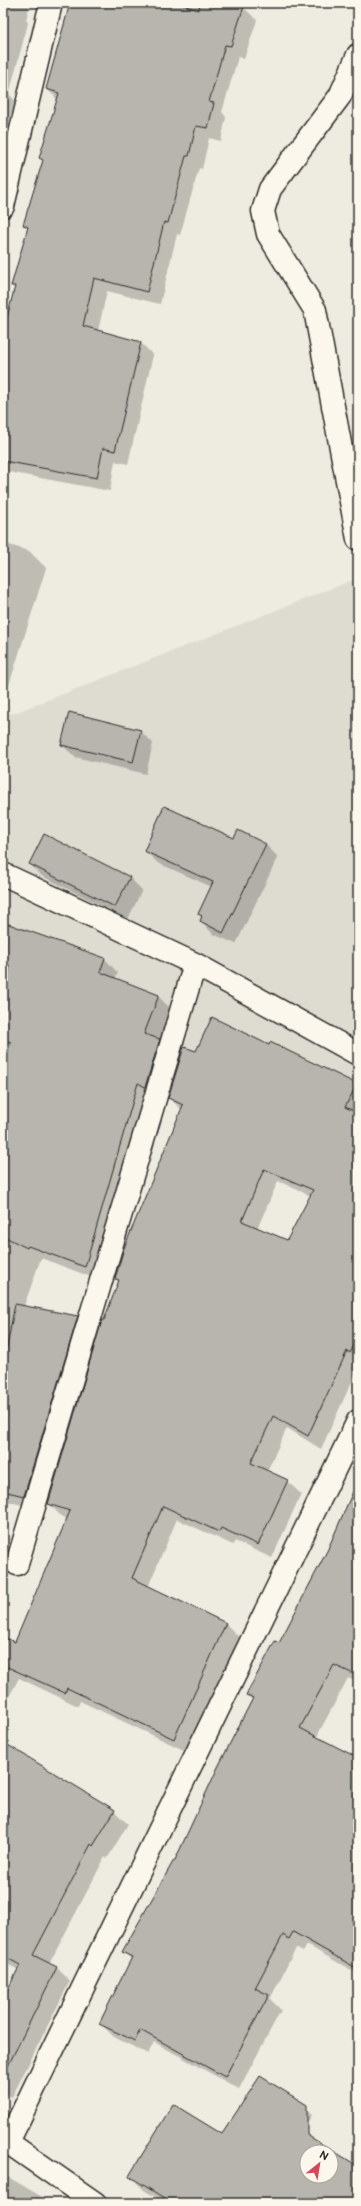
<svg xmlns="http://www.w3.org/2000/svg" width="361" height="2206" viewBox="0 0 361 2206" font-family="'Balsamiq Sans',sans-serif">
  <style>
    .built { fill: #dedbd1 }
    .shadow { fill: #0003; fill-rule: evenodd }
    .building { fill: #b8b5ae; stroke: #2b2b2b; fill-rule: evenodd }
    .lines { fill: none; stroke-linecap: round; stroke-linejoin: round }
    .minor-casing { stroke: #2b2b2b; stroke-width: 25 }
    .minor { stroke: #fbf7ec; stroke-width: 22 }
  </style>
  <rect width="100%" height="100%" fill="#eeebe0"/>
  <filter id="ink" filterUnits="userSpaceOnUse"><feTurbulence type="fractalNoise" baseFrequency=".025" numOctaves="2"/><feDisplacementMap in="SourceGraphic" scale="8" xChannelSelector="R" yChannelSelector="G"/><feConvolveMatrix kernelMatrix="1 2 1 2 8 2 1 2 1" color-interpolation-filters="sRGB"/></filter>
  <g filter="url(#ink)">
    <path class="built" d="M358,578v592l-355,-185v-271l12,-1z"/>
    <path class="shadow" d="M3,3h27l-4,17 2,3 -19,71 6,7 -12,51z
      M71,3h159l14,5 13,12 -13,39 -6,-2 -16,55 4,5 -5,24 -12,-3 -7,31 -3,-1 -19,67 -3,-1 -17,70 -53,-13 -9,40 42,11 13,13 -25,109 -13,-3 -5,30 -107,-20v-133l12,-50 -3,-3 17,-56 -5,-4 20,-64 -3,-3 17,-58 -11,-11z
      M3,543l26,8 17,17 -43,136z
      M140,731l13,12 -7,31 -71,-17 -13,-12z
      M3,823l3,3 -3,6z
      M44,836l86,42 12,12 -14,29 -86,-43 -12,-12z
      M235,839l30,5 13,13 -42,87 -23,-10 -12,-13 2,-3 -4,-4 13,-27 -54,-24 -13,-12z
      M3,923l102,36 13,14 -3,6 43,17 14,14 -12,31 13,12 -74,227 -58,-22 -17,48 53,10 14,14 -54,179 -34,-9v-501l6,-25 -6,-3z
      M196,1052l162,35v281l-37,81 -34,-21 -20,43 20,10 14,13 -29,64 -37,-17 -2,4 -56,-26 -29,68 78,37 13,13 -51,115 -108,-51 -2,5 -59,-28 -16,30v-70l12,5 53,-124 -6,-2 -13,-13 56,-182 14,-40 -3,-4 66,-168 -13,-12zM278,1181l33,15 -24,46 -30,-13z
      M358,1519v164l-10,-5 -32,60 42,21v215l-51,-29 -4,7 -7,-4 -26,51 11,11 -42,79 -85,-47 -6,12 -34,-17 -14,-14 32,-63 -8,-8 51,-90 78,-162 -5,-5z
      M3,1743l111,68 14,13 -21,35 -2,-2 -56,107 8,4 13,13 -58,116 -9,-4v-92l16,-31 -16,-8z
      M299,2101l13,14 -11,18 57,34v36h-193l-21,-13 -14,-14zM307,2152h24v24h-24z
      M3,2174l41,24 6,5h-47z"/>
    <path class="building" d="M70,3h107l21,7 3,-7h44l-14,43 -6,-1 -16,57 5,1 -6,25 -12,-2 -7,30h-3l-18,67 -4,-1 -17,70 -53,-14 -11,48 58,16 -26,109 -12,-3 -6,30 -94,-17v-127l12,-48h-4l17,-59 -5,-2 20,-65 -4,-2 20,-65 -13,-4z
      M69,712l72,18 -8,32 -72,-17z
      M164,806l70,32 4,-8 28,14 -43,89 -23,-12 2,-5 -4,-2 15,-32 -69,-31z
      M44,834l86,43 -15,30 -86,-43z
      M3,922l102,36 -5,14 59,23 -15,39 16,5 -15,48 -7,-4 -53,184 -57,-21 -1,2 -24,-12v-173l8,-21 -8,-2v-45l7,-29 -7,-2z
      M212,1017l57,28 1,-3 87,42 -12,23 13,6v225l-8,15 -3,-2 -39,85 -35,-20 -22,47 37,17 -30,65 -37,-17 -2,4 -56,-26 -31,72 94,45 -52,116 -107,-51 -2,5 -62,-28v-28l12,5 55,-131 -22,-7 54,-184h2l15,-40 -4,-1 9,-31 59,-143 -15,-7 16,-51 12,4zM264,1169l49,21 -26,50 -45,-19z
      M15,1304l63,12 -54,180 -21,-5v-122z
      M358,1480v196l-24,-11 -34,63 58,30v211l-65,-37 -4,7 -6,-4 -28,53 14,7 -44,82 -85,-47 -5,11 -36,-17 33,-67 -10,-5 52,-92h1l43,-93 35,-69 -7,-3 29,-54 4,2 48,-92z
      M3,1742l112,68 -22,36 -2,-2 -58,111 24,12 -54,109v-77l17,-34 -17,-9z
      M260,2076l47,29v30l51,31v37h-186l-43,-27 44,-72 49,30zM307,2152h24v24h-24z"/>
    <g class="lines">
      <defs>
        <path id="minor" d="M358,55l-18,41 -70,93 -7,22 5,23 47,76 43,229
          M3,206l48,-203
          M3,874l192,90 163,90
          M17,1564l178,-600
          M3,2139l92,64
          M8,2142l350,-721"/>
      </defs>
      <use href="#minor" class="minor-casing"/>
      <use href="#minor" class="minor"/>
    </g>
  </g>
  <rect width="361" height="2206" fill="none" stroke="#fbf7ec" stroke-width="16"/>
  <rect x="8" y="8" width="345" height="2190" fill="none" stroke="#2b2b2b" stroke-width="1.5" filter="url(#ink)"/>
  <g transform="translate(319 2164) rotate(30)"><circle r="19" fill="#fbf7ec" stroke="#a8a59f"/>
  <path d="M0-3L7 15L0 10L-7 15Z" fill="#d1495b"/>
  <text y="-6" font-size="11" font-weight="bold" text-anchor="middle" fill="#2b2b2b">N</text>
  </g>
</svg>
